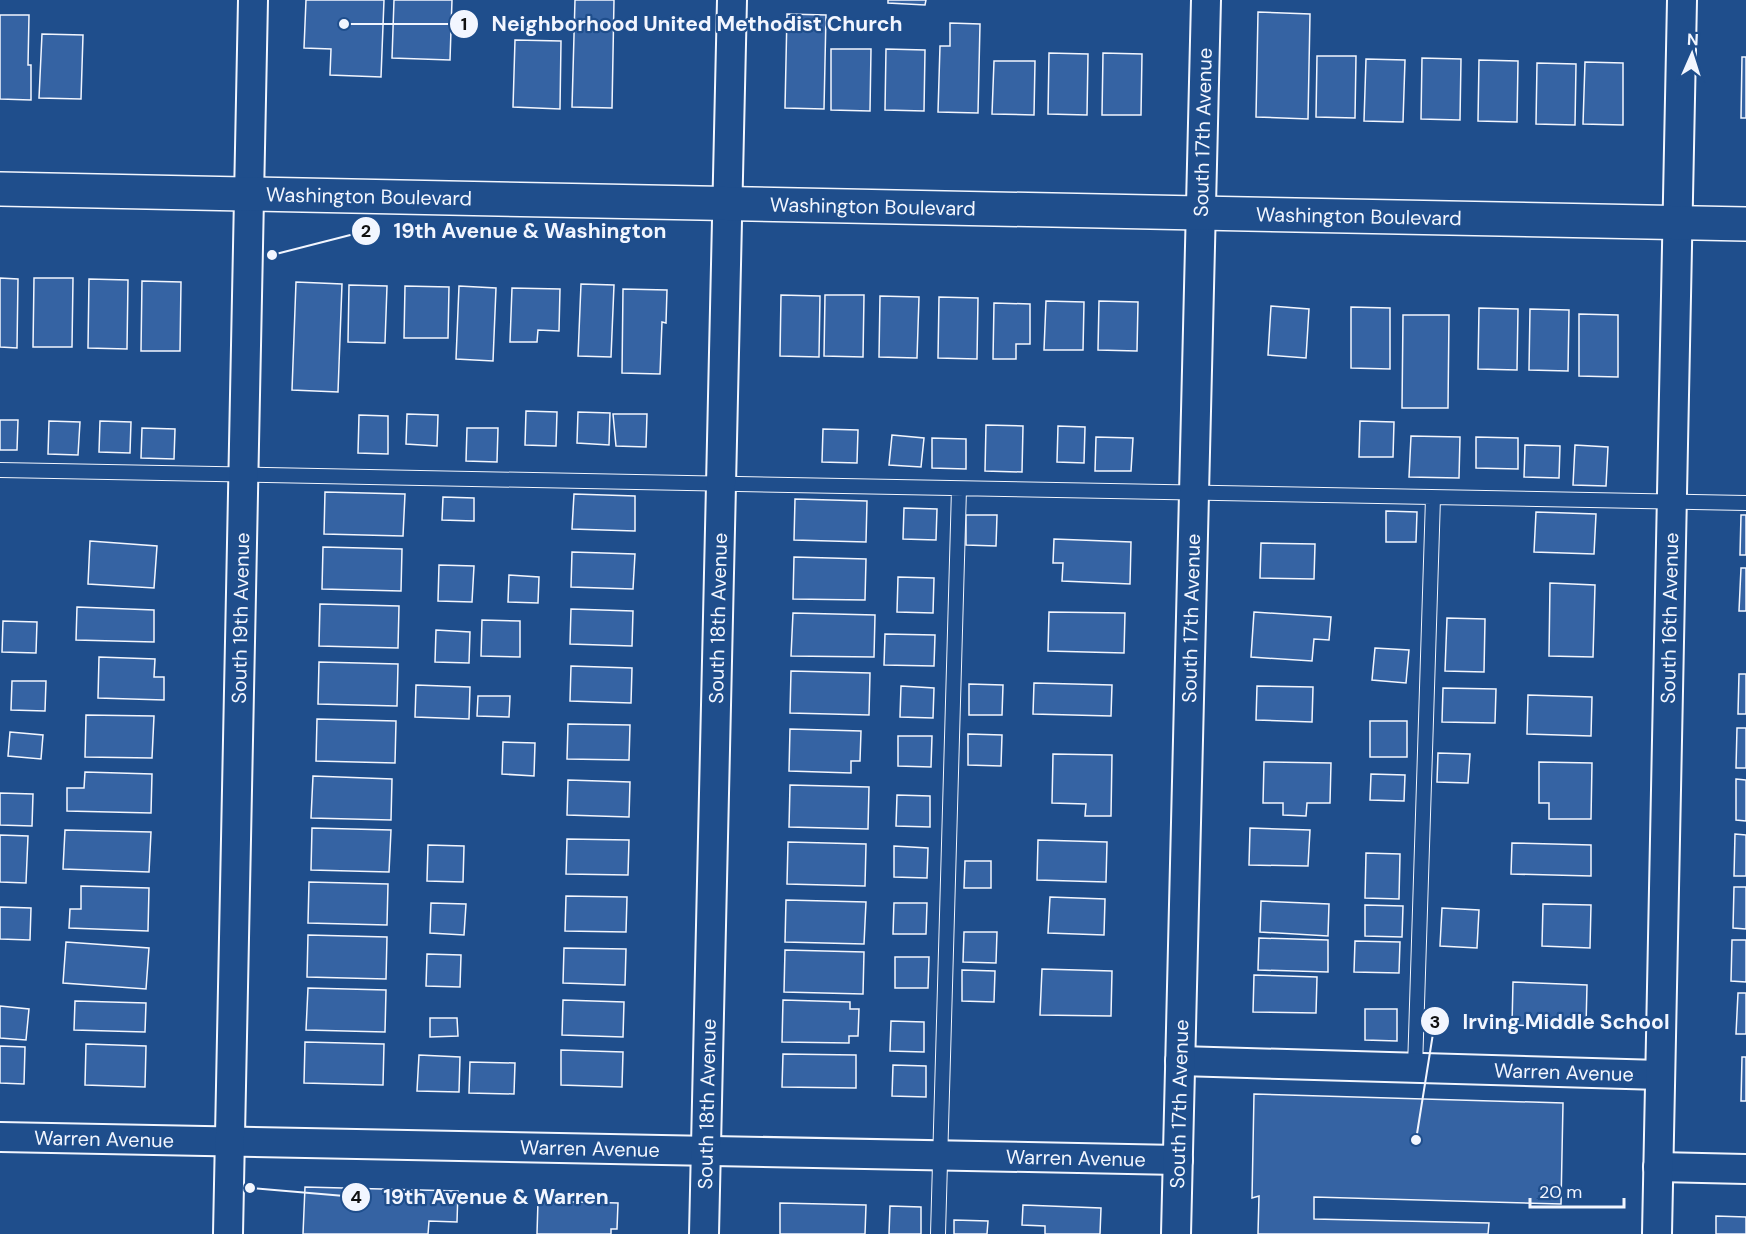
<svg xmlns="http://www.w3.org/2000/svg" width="1746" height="1234" viewBox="0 0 1746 1234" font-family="'DM Sans',sans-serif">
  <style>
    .building { fill: #3563a3; stroke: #f2f6ff; stroke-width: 1.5 }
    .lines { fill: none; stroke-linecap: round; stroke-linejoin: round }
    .service-casing { stroke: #f2f6ff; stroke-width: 16 }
    .minor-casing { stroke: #f2f6ff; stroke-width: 32 }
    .tertiary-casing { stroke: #f2f6ff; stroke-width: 36 }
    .service { stroke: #1f4e8c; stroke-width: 14 }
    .minor { stroke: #1f4e8c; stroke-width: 28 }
    .tertiary { stroke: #1f4e8c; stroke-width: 33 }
    .labels { text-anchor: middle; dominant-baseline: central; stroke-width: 4.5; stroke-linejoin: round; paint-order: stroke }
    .street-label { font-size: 20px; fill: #f2f6ff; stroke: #1f4e8c }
    .leader { fill: none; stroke: #f2f6ff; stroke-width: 2 }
    .callout-dot { fill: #f2f6ff; stroke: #1f4e8c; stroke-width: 2 }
    .mark-label { font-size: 18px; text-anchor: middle; font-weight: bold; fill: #111 }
    .callout-label { font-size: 21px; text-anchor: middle; font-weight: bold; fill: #f2f6ff; stroke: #1f4e8c; stroke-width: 4.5; stroke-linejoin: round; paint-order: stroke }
  </style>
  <rect width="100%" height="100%" fill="#1f4e8c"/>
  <path class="building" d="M306,0h78l-3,77 -51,-2 1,-26 -27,-1z
    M394,0h58l-2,60 -58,-2z
    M575,0h39l-2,108 -40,-1z
    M888,0h38l-1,5 -37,-2z
    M1258,12l52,2 -2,105 -52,-2z
    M787,14l39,1 -2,94 -39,-1z
    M0,15h29l-1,50h3v35l-31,-1z
    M950,23l30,1 -2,89 -40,-1 2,-66h10z
    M42,34l41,1 -2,64 -42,-1z
    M515,40l46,1 -1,68 -47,-2z
    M831,49h40l-1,62 -39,-1z
    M886,49l39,1 -1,61 -39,-1z
    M1049,53l39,1 -1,61 -39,-1z
    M1103,53l39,1 -1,61h-39z
    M1317,56h39l-1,62 -39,-1z
    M1742,57h4v61h-5z
    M1422,58l39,1 -1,61 -39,-1z
    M1366,59l39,1 -2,62 -39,-1z
    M1479,60l39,1 -1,61 -39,-1z
    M994,61h41l-1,54 -42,-1z
    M1585,62l38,1v62l-40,-1z
    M1537,63l39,1 -1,61 -39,-1z
    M0,278l18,1 -1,69 -17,-1z
    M34,278h39l-1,69h-39z
    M89,279l39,1 -1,69 -39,-1z
    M142,281l39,1 -1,69h-39z
    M296,282l46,2 -4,108 -46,-2z
    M581,284l33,1 -3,72 -33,-1z
    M349,285l38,1 -2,57 -37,-1z
    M405,286l44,1 -1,51h-44z
    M459,286l37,2 -3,73 -37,-2z
    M512,288l48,1 -1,42 -21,-1 -1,12h-27z
    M623,289l44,1 -1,33 -4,-1 -2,52 -38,-1z
    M781,295l39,1 -1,61 -39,-1z
    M825,295h39l-1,62 -39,-1z
    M880,296l39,1 -2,61 -38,-1z
    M939,297l39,1 -1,61 -39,-1z
    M1046,301l38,1 -1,48h-39z
    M1099,301l39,1 -1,49 -39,-1z
    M994,303l36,1v40h-14v15h-23z
    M1271,306l38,3 -3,49 -38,-3z
    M1351,307l39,1v61l-39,-1z
    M1479,308l39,1 -1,61 -39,-1z
    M1530,309l39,1 -1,61 -39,-1z
    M1579,314l39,1v62l-39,-1z
    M1403,315h46l-1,93h-46z
    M526,411l31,1 -1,34 -31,-1z
    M578,412l32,1 -1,32 -32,-2z
    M407,414l31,1 -1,31 -31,-2z
    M613,414h34l-1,33 -30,-1z
    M359,415l29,1v38l-30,-1z
    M0,420h18l-1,30h-17z
    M49,421l31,1 -2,33 -30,-1z
    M100,421l31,1 -1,31 -31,-1z
    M1360,421l34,1 -1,35h-34z
    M986,425l37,1 -1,46 -37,-1z
    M1058,426l27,1 -1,36 -27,-1z
    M142,428l33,1 -1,30 -33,-1z
    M467,428h31l-1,34 -31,-1z
    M823,429l35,1 -1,33 -35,-1z
    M892,435l32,3 -3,29 -32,-2z
    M1411,436l49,1 -1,41 -50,-1z
    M1096,437l37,1 -2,33h-36z
    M1476,437l42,1v31l-42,-1z
    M932,438l34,1v30l-34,-1z
    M1525,445l35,1 -1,32 -35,-1z
    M1575,445l33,2 -2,39 -33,-1z
    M325,492l80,2 -2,42 -79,-2z
    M574,494l61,2v35l-63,-2z
    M443,497l31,1v23l-32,-1z
    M795,499l72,2 -1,41 -72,-2z
    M904,508l33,1 -1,31 -33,-1z
    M1386,511l31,1 -1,30h-30z
    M1536,512l60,2 -2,40 -60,-2z
    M966,515h31l-1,31 -30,-1z
    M1741,515h5v40h-6z
    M1054,539l77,3 -1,42 -68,-3 1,-18h-10z
    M90,541l67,5 -3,42 -66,-4z
    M1261,543l54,1 -1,35 -54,-1z
    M323,547l79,2 -1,42 -79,-2z
    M572,552l63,2 -2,35 -62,-2z
    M794,557l72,2 -1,41 -72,-1z
    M439,565l35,1 -2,36 -34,-1z
    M1741,568h5v43h-7z
    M509,575l30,2 -1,26 -30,-1z
    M898,577l36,1 -1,35 -36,-1z
    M1550,583l45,2 -2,72 -44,-1z
    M320,604l79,2 -1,42 -79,-2z
    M77,607l77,3v32l-78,-2z
    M571,609l62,2 -1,35 -62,-2z
    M1049,612l76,1 -1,40 -76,-2z
    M1254,612l77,5 -2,23 -15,-1 -2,22 -61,-4z
    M793,613l82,2 -1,42 -83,-1z
    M1447,618l38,1 -1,53 -39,-1z
    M482,620l38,1v36l-39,-1z
    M3,621l34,1 -1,31 -34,-1z
    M436,630l34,2 -1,31 -34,-1z
    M885,634l50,1 -1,31 -50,-1z
    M1375,648l34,2 -3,33 -34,-3z
    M99,657l56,2 -1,18h10v23l-66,-2z
    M319,662l79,2 -1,42 -79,-2z
    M571,666l61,2 -1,35 -61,-2z
    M791,671l79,2 -1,42 -79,-2z
    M1739,674h7v40h-8z
    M12,681h34l-1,30 -34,-1z
    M1034,683l78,2 -1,31 -78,-2z
    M969,684l34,1 -1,30h-33z
    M416,685l54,2 -1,32 -54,-2z
    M901,686l33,2 -1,30 -33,-1z
    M1257,686l56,1 -1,35 -56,-2z
    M1443,688l53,1 -1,34 -53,-1z
    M1528,695l64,2 -1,39 -64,-2z
    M478,696h32l-1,21 -32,-1z
    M86,715l68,1 -2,42 -67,-1z
    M317,719l79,2 -1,42 -79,-2z
    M1370,721h37v36h-37z
    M568,724l62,1 -1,35 -62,-1z
    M1737,728h9v40h-10z
    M790,729l71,2 -1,30h-9v12l-62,-2z
    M10,732l33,3 -2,24 -33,-3z
    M968,734l34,1 -1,31 -33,-1z
    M898,736h34l-1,31 -33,-1z
    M503,742l32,1 -1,33 -32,-2z
    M1438,753l32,1 -2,29 -31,-1z
    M1053,754l59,1 -1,61h-26l1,-12 -34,-1z
    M1264,762l67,1 -1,40h-23l-1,13 -23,-1v-12h-20z
    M1539,762l53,1 -1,56h-42v-16h-10z
    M85,772l67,2 -1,39 -84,-2v-23h17z
    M1371,774l34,1 -1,26 -34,-1z
    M313,776l79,3 -1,41 -80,-2z
    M1736,779l10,1v41l-10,-1z
    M568,780l62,2 -1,35 -62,-2z
    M790,785l79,2 -1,42 -79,-2z
    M0,793l33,1 -1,32 -32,-1z
    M897,795l33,1v31l-34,-1z
    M312,828l79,2 -2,42 -78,-2z
    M1250,828l60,2 -2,36 -59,-1z
    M65,830l86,2 -2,40 -86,-3z
    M1735,834l11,1v41h-12z
    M0,835l28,1 -2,47 -26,-1z
    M567,839l62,1 -1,35 -62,-1z
    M1038,840l69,2 -1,40 -69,-2z
    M788,842l78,2 -1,42 -78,-2z
    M1512,843l79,2v31l-80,-2z
    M428,845l36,1 -1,36 -36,-1z
    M894,846l34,2 -1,30 -33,-1z
    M1366,853l34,1 -1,45 -34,-1z
    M965,861h26v27h-27z
    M309,882l79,2 -1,41 -79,-2z
    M81,886l68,2 -1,43 -79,-3 1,-19h11z
    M1734,887h12v42l-13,-1z
    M566,896l61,1 -1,35 -61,-1z
    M1050,897l55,2 -1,36 -56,-2z
    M786,900l80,2 -2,42 -79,-2z
    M1261,901l68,3 -1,32 -68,-4z
    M431,903l35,1 -2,31 -34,-2z
    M894,903h33l-1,31h-33z
    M1543,904l48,1 -1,43 -48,-2z
    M1365,905l38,1 -1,31 -37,-1z
    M0,907l31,1 -1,32 -30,-1z
    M1442,908l37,2 -2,38 -37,-2z
    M964,932h33l-1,31 -33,-1z
    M308,935l79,2 -1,42 -79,-2z
    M1259,938l69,2v32l-70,-2z
    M1732,940h14v42l-15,-1z
    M1355,941l45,1 -1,31 -45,-1z
    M66,942l83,6 -3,41 -83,-6z
    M564,948l62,1 -1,36 -62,-2z
    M785,950l79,2 -1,42 -79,-2z
    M427,954l34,1 -1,32 -34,-1z
    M895,957h34l-1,31h-33z
    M1042,969l70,2 -1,45 -71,-1z
    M962,970l33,1 -1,31 -32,-1z
    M1254,975l63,2 -1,36 -63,-1z
    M1513,982l74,3 -1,42 -74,-2z
    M308,988l78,2 -1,42 -79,-2z
    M1738,993h8v41h-10z
    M563,1000l61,2 -1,35 -61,-2z
    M783,1000l67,2v7h9l-1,27h-9v7l-67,-1z
    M75,1001l71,2 -1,29 -71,-2z
    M0,1006l29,3 -3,31 -26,-2z
    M1365,1009h32v32l-32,-1z
    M430,1018h27l1,18 -28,1z
    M891,1021l33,1v30l-34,-1z
    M305,1042l79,2 -1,41 -79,-2z
    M86,1044l60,2 -1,41 -60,-2z
    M0,1046l25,1 -1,37 -24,-1z
    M561,1050l62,2 -1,35 -61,-2z
    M783,1054l73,1v33l-74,-1z
    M419,1055l41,2 -1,35 -42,-1z
    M1742,1057h4v44h-5z
    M470,1062l45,1 -1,31 -45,-1z
    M893,1065l33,1v31l-34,-1z
    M1254,1094l309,9 -2,101 -247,-7v22l175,4 -1,11h-230l1,-38 -7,2z
    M305,1187l153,4 -1,31 -28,-1 -1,13h-125z
    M538,1201l80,2 -1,26h-6v5h-74z
    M780,1203l86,2 -1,29h-85z
    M1023,1205l78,3 -1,26h-55v-8l-23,-1z
    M890,1206l31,1v27h-32z
    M1716,1216l30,1v17h-30z
    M954,1220l34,1 -1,13h-33z"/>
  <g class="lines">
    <defs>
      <path id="service" d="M0,470l1746,33
        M1415,1068l18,-570
        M938,1234l21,-745"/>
      <g id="minor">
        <path id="s1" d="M1180,1061l480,14"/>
        <path id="s2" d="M0,1137l1178,23"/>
        <path d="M1658,1167l88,2"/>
        <path id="s3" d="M228,1234l25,-1234"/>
        <path id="s4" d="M704,1234l28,-1234"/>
        <path id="s5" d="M1176,1234l30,-1234"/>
        <path id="s6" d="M1657,1234l25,-1234"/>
      </g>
      <g id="tertiary">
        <path id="s7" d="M0,189l1746,35"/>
      </g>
    </defs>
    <use href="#service" class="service-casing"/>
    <use href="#minor" class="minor-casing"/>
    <use href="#tertiary" class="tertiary-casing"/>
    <use href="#service" class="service"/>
    <use href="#minor" class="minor"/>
    <use href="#tertiary" class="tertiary"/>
  </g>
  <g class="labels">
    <g class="street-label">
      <text stroke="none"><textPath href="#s5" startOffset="1102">South 17th Avenue</textPath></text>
      <text stroke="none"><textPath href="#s7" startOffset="369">Washington Boulevard</textPath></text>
      <text stroke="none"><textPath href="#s7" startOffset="873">Washington Boulevard</textPath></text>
      <text stroke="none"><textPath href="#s7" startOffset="1359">Washington Boulevard</textPath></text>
      <text stroke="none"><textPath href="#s3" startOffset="616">South 19th Avenue</textPath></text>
      <text stroke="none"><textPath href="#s4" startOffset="616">South 18th Avenue</textPath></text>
      <text stroke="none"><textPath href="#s5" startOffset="616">South 17th Avenue</textPath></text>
      <text stroke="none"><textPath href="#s6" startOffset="616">South 16th Avenue</textPath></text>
      <text stroke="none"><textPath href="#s1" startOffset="384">Warren Avenue</textPath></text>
      <text stroke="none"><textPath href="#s4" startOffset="130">South 18th Avenue</textPath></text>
      <text stroke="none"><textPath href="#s5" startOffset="130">South 17th Avenue</textPath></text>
      <text stroke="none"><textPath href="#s2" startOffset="104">Warren Avenue</textPath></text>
      <text stroke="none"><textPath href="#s2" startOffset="590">Warren Avenue</textPath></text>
      <text stroke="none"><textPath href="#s2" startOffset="1076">Warren Avenue</textPath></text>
    </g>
  </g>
  <path class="leader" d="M344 24L464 24M272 255L366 231M1416 1140L1435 1021M250 1188L356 1197"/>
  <g class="callout-dot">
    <circle cx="344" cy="24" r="6"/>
    <circle cx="272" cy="255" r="6"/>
    <circle cx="1416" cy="1140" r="6"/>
    <circle cx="250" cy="1188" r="6"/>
    <circle cx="464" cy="24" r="15"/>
    <circle cx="366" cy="231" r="15"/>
    <circle cx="1435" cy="1021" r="15"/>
    <circle cx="356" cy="1197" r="15"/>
  </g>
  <g class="mark-label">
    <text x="464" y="30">1</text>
    <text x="366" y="237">2</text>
    <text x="1435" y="1028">3</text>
    <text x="356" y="1203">4</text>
  </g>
  <g class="callout-label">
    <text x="697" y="31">Neighborhood United Methodist Church</text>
    <text x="530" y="238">19th Avenue &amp; Washington</text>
    <text x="1566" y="1029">Irving Middle School</text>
    <text x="496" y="1204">19th Avenue &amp; Warren</text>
  </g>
  <g transform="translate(1692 54) rotate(3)" stroke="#1f4e8c" stroke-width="4.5" paint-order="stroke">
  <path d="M0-4.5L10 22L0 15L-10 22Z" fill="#f2f6ff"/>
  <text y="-9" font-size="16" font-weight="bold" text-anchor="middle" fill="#f2f6ff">N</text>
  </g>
  <path d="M1530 1198v9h94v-9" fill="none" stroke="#f2f6ff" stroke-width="3"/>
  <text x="1539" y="1198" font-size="18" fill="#f2f6ff" stroke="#1f4e8c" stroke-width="4.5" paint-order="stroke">20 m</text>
</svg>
